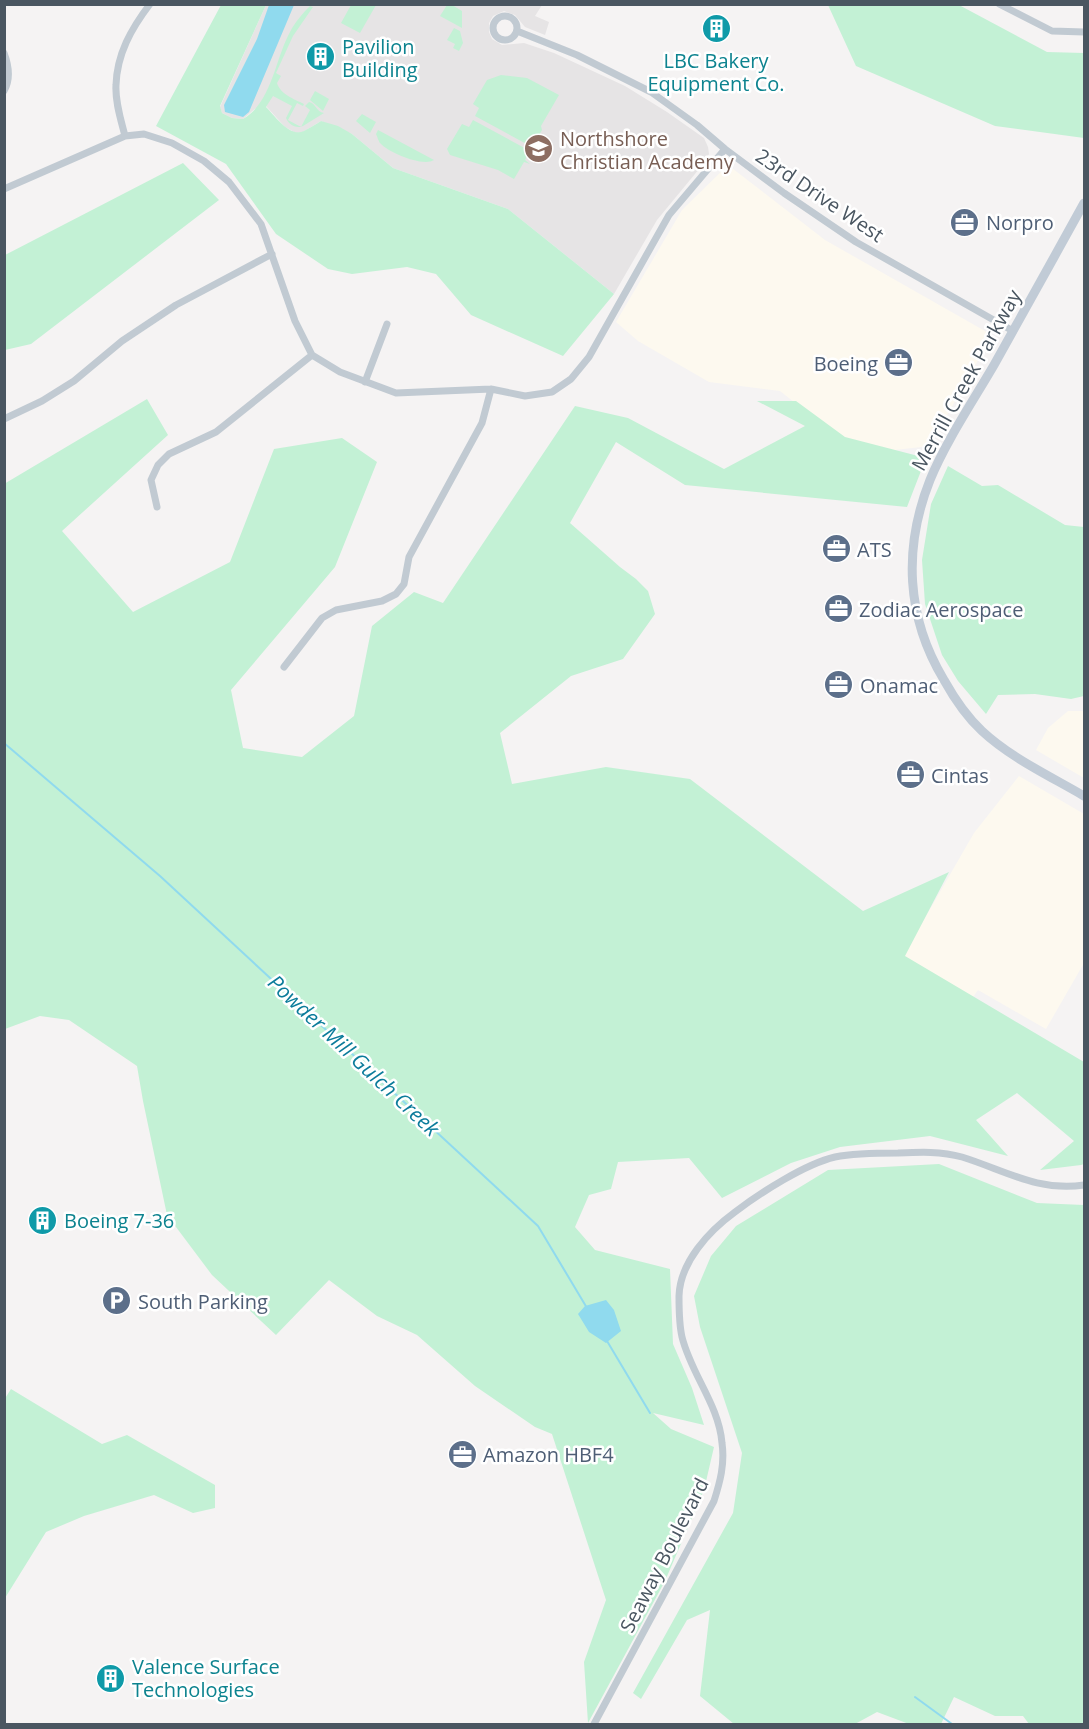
<svg xmlns="http://www.w3.org/2000/svg" width="1089" height="1729" viewBox="0 0 1089 1729" font-family="'Open Sans',sans-serif">
  <style>
    .commercial { fill: #fdf9ef }
    .education { fill: #e6e4e5 }
    .green { fill: #c3f1d5 }
    .water { fill: #90daee }
    .lines { fill: none; stroke-linecap: round; stroke-linejoin: round }
    .stream { stroke: #90daee; stroke-width: 2 }
    .street { stroke: #c1cad2; stroke-width: 7 }
    .secondary { stroke: #c1cbd6; stroke-width: 9 }
    .labels { text-anchor: middle; dominant-baseline: central; stroke-width: 5; stroke-linejoin: round; paint-order: stroke }
    .culture-label { font-size: 20px; fill: #0d838f; stroke: #fff; text-anchor: start }
    .education-label { font-size: 20px; fill: #785e54; stroke: #fff; text-anchor: start }
    .street-label { font-size: 20px; fill: #4a5661; stroke: #fff }
    .service-label { font-size: 20px; fill: #4e5e75; stroke: #fff; text-anchor: start }
    .water-label { font-size: 21px; font-style: italic; fill: #0c7c9b; stroke: #fff }
  </style>
  <rect width="100%" height="100%" fill="#f5f3f3"/>
  <path class="commercial" d="M728,165l97,75 167,95 -62,111 -70,8 -80,-63 -71,-9 -71,-41 -22,-19 66,-112z
    M1068,711h16v67l-48,-28 12,-22z
    M1019,776l65,38v149l-38,66 -68,-39 -5,7 -70,-41 71,-123z"/>
  <path class="education" d="M266,5h276l-7,11 14,6 -4,13 -20,-8 -10,-12 -11,-4 -11,5 -4,7v9l3,7 10,6 22,-2 30,10 71,33 42,26 37,26 4,9 1,7 -5,9 -47,57 -43,74 -106,-85 -115,-41 -41,-34 -31,-13 -18,11 -7,1 -11,-6 -19,-21 -10,2 -13,11 -11,-1 -10,-5 -2,-6z"/>
  <path class="green" d="M221,5h45l-46,101 2,7 10,5 11,1c29,-17 32,-60 47,-87 5,-10 13,-19 20,-26l3,1 -20,29 -17,37 5,3 -4,7c3,11 17,16 27,21l-1,2 -6,-3 -9,17 13,7 9,-17 -5,-4 4,-4c7,1 7,10 15,11l-21,13c-7,3 -14,-1 -17,-8l6,-12 -19,-10 -7,11c9,9 24,31 38,24 6,-3 12,-7 17,-10l17,5 14,8 41,34 115,41 106,85 -51,62 -92,-41 -35,-41 -29,-7 -55,7 -24,-5 -52,-35 -50,-70 -70,-38z
    M351,5h25l-16,28 -19,-10z
    M447,5h5l10,6v17l-22,-12z
    M828,5h131l88,47 37,1v85l-89,-12 -139,-60z
    M454,28l6,3 3,12 -4,8 -6,-3 2,-4 -8,-4z
    M501,75l26,3 32,17 -18,31 1,4 -10,17 -57,-31 4,-8 -6,-4 14,-24z
    M315,91l14,8 -6,12 -13,-11z
    M362,114l14,8 -6,11 -14,-12z
    M473,120l57,31 -5,9 5,4 -6,-2 -10,17 -16,-9 -48,-15 -3,-6 15,-25 7,3z
    M378,130l56,30c-11,7 -45,-7 -54,-17 -1,-1 -3,-7 -4,-9z
    M183,163l36,37 -188,144 -26,6v-95z
    M147,399l21,36 -106,96 71,81 97,-50 44,-113 68,-11 35,24 -42,105 -104,123 12,58 59,9 52,-41 18,-90 42,-34 29,11 132,-197 53,12 96,51 81,-43 -48,-25h39l49,36 81,21 -19,49 -222,-22 -69,-43 -46,81 50,44 16,12 12,12 7,23 -32,45 -52,17 -71,57 12,51 94,-17 84,12 173,132 86,-39 -44,84 179,106v102l-3,1 -41,5 34,-29 -57,-48 -41,27 32,36 -78,-20 -90,11 -49,16 -69,35 -33,-40 -71,4 -7,27 -22,6 -14,32 20,23 75,19 3,75 19,44 12,37 -51,-12 18,16 43,18 -10,43 -39,91 -77,142 -4,-61 22,-62 -54,-166 -17,-7 -60,-41 -58,-51 -40,-19 -48,-36 -53,55 -64,-60 -45,-60 -24,-114 -6,-35 -68,-46 -29,-4 -35,13 -1,-545z
    M948,466l34,20 16,-1 67,40 19,2v169l-13,3 -36,-5 -37,1 -12,19 -28,-33 -16,-26 -17,-51 -3,-44 9,-56z
    M939,1164l98,39 47,2v519h-55l-6,-8h-28l-41,-19 -13,27h-32l-32,-12 -22,12h-121l-34,-28 10,-86 -23,10 -46,79 -8,-6 100,-180 9,-60 -42,-126 -6,-31 17,-40 25,-30 92,-56z
    M11,1389l91,55 25,-9 88,50v23l-22,5 -39,-18 -70,21 -38,16 -41,66 -1,-198z"/>
  <path class="water" d="M269,5h25l-45,107 -6,5 -18,-5 -1,-7 33,-66z
    M606,1300l8,10 7,21 -15,12 -17,-11 -11,-18 7,-8z"/>
  <g class="lines">
    <path class="stream" d="M4,743l156,133 378,350 49,82
      M607,1341l43,72
      M915,1697l37,27"/>
    <path class="street" d="M999,4l53,27 32,1
      M493 28a12 12 0 1 1 24 0a12 12 0 1 1-24 0Z
      M517,31l60,24 74,37 46,33 28,24 59,44 72,49 157,89
      M4,53c5,13 7,26 0,38
      M125,136c-4,-16 -10,-34 -9,-51 1,-31 15,-56 34,-81
      M4,189l121,-53 19,-2 28,9 32,18 25,21 32,42 34,97 17,34 28,17 56,21 95,-4 34,7 27,-4 19,-13 18,-22 80,-142 56,-66
      M365,382l22,-58
      M4,419l38,-18 32,-20 48,-40 54,-36 96,-51
      M157,507l-6,-27 7,-15 11,-11 47,-22 96,-77
      M284,667l38,-49 14,-8 46,-9 14,-7 8,-10 5,-27 73,-134 9,-34
      M594,1724l120,-223c6,-19 11,-37 8,-58 -3,-38 -31,-69 -40,-106 -3,-13 -3,-27 -3,-41 1,-34 30,-65 56,-84 25,-19 70,-48 100,-55 20,-4 42,-4 63,-4 22,-1 43,-2 64,4 42,13 76,35 122,28"/>
    <path class="secondary" d="M1084,203c-30,54 -60,109 -90,162 -21,36 -49,78 -64,115 -27,68 -24,137 14,200 10,18 22,36 38,51 29,27 68,45 102,65"/>
  </g>
  <defs>
    <symbol id="building-disc" viewBox="-11 -11 22 22"><circle r="9.5" fill="#0f9aa8" stroke="#fff"/><path d="M-4-6H4V6H1V3H-1V6H-4ZM-2.5-4.3h1.7v1.8h-1.7ZM.8-4.3h1.7v1.8H.8ZM-2.5-1h1.7V.8h-1.7ZM.8-1h1.7V.8H.8Z" fill="#fff"/></symbol>
    <symbol id="school-disc" viewBox="-11 -11 22 22"><circle r="9.5" fill="#8d6e63" stroke="#fff"/><path d="M0-5L7-2L0 1L-7-2ZM-4 1L0 2.5L4 1V4Q0 6-4 4Z" fill="#fff"/></symbol>
    <symbol id="office-disc" viewBox="-11 -11 22 22"><circle r="9.5" fill="#5c6f8a" stroke="#fff"/><path d="M-6-3h4V-5.5h4V-3h4V5H-6ZM-1-4.5V-3h2v-1.5ZM-6 0V1H6V0Z" fill="#fff"/></symbol>
    <symbol id="parking-disc" viewBox="-11 -11 22 22"><circle r="9.5" fill="#5c6f8a" stroke="#fff"/><path d="M-3.5-5.5H1a3.5 3.5 0 0 1 0 7H-1V5.5H-3.5ZM-1-3.4V-.6H.8a1.4 1.4 0 0 0 0-2.8Z" fill="#fff"/></symbol>
  </defs>
  <g fill-rule="evenodd">
    <use href="#building-disc" x="700" y="12" width="33" height="33"/>
    <use href="#building-disc" x="304" y="40" width="33" height="33"/>
    <use href="#school-disc" x="522" y="132" width="33" height="33"/>
    <use href="#office-disc" x="948" y="206" width="33" height="33"/>
    <use href="#office-disc" x="882" y="346" width="33" height="33"/>
    <use href="#office-disc" x="820" y="532" width="33" height="33"/>
    <use href="#office-disc" x="822" y="592" width="33" height="33"/>
    <use href="#office-disc" x="822" y="668" width="33" height="33"/>
    <use href="#office-disc" x="894" y="758" width="33" height="33"/>
    <use href="#building-disc" x="26" y="1204" width="33" height="33"/>
    <use href="#parking-disc" x="100" y="1284" width="33" height="33"/>
    <use href="#office-disc" x="446" y="1438" width="33" height="33"/>
    <use href="#building-disc" x="94" y="1662" width="33" height="33"/>
  </g>
  <g class="labels">
    <g class="culture-label">
      <text x="342" y="46">Pavilion<tspan x="342" dy="23">Building</tspan></text>
      <text x="716" y="60" text-anchor="middle">LBC Bakery<tspan x="716" dy="23">Equipment Co.</tspan></text>
      <text x="64" y="1220">Boeing 7-36</text>
      <text x="132" y="1666">Valence Surface<tspan x="132" dy="23">Technologies</tspan></text>
    </g>
    <g class="education-label">
      <text x="560" y="138">Northshore<tspan x="560" dy="23">Christian Academy</tspan></text>
    </g>
    <g class="street-label">
      <text transform="translate(820 195) rotate(34)">23rd Drive West</text>
      <text transform="translate(966 380) rotate(-61)">Merrill Creek Parkway</text>
      <text transform="translate(664 1555) rotate(-63)">Seaway Boulevard</text>
    </g>
    <g class="service-label">
      <text x="986" y="222">Norpro</text>
      <text x="878" y="363" text-anchor="end">Boeing</text>
      <text x="857" y="549">ATS</text>
      <text x="859" y="609">Zodiac Aerospace</text>
      <text x="860" y="685">Onamac</text>
      <text x="931" y="775">Cintas</text>
      <text x="138" y="1301">South Parking</text>
      <text x="483" y="1454">Amazon HBF4</text>
    </g>
    <g class="water-label">
      <text transform="translate(354 1055) rotate(43)">Powder Mill Gulch Creek</text>
    </g>
  </g>
  <rect width="1089" height="1729" fill="none" stroke="#4a5661" stroke-width="12"/>
</svg>
